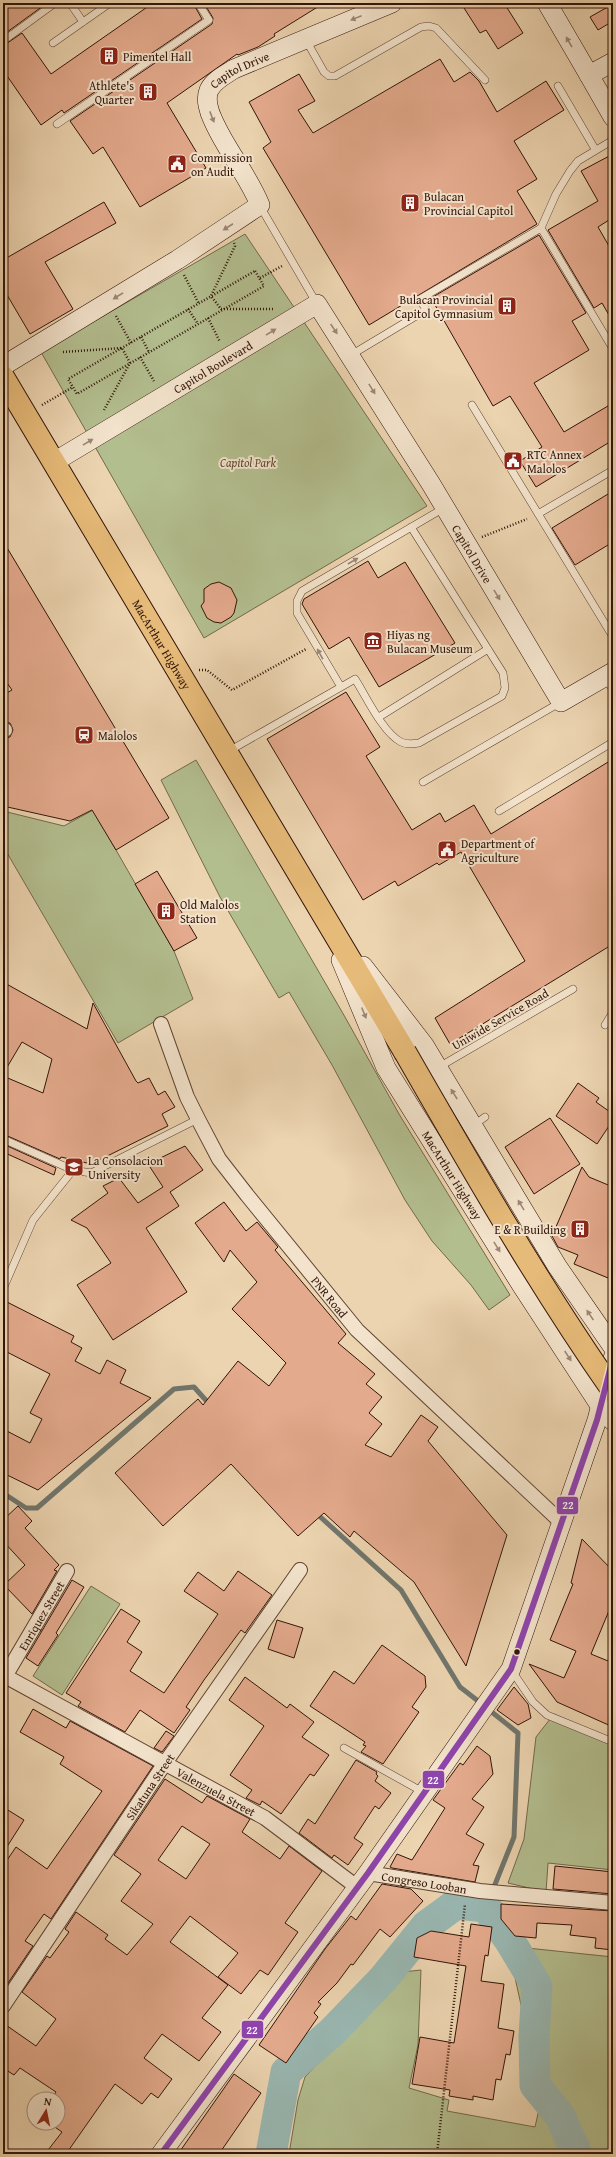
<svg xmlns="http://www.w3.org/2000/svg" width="616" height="2157" viewBox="0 0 616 2157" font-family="'Gentium Book Plus',serif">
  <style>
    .green { fill: #b3be8f; stroke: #72694c }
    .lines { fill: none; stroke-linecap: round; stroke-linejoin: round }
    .stream { stroke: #70766d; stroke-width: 5 }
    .river { stroke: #99b7b1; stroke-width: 31 }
    .building { fill: #e4aa8d; stroke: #321408; fill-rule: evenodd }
    .lane-casing { stroke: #604432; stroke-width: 8 }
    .street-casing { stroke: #604432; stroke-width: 16 }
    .secondary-casing { stroke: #321408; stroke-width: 20 }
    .highway-casing { stroke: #321408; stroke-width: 24 }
    .path { stroke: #321408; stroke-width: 2.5; stroke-dasharray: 1 2; stroke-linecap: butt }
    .lane { stroke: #f3e3cc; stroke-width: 7 }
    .street { stroke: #f3e3cc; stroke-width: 14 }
    .secondary { stroke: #f3e3cc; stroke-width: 19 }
    .highway { stroke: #e6ba78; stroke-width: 22 }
    .highway-bridge-casing { stroke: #321408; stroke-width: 24; stroke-linecap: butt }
    .highway-bridge { stroke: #e6ba78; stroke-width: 22 }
    .bus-1-casing { stroke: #f3e3cc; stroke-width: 9 }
    .bus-1 { stroke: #8e44ad; stroke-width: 6 }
    .oneway { fill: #9c8674 }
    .bus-dot { fill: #321408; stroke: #f3e3cc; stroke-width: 1.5 }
    .labels { text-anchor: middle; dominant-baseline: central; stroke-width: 4; stroke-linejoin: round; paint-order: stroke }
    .poi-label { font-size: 12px; fill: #321408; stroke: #f3e3cc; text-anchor: start }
    .street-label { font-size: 12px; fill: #321408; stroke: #f3e3cc }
    .park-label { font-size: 12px; font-style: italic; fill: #594730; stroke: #f3e3cc }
    .line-badge { stroke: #f3e3cc; stroke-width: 1.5 }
    .badge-label { font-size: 11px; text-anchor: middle; font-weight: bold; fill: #fff }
  </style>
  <rect width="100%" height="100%" fill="#ecd4b0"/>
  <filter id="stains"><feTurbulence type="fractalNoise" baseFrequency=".005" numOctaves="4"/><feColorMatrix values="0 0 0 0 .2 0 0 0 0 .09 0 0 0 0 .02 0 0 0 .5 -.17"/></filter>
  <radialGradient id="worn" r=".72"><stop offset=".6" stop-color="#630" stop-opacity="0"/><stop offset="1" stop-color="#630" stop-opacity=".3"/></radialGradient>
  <path class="green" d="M245,234l182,272 -223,132 -163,-286z
    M196,760l149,257 54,97 111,181 -21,15 -18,-25 -39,-44 -27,-41 -73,-135 -43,-73 -10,6 -59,-101 -59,-117z
    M93,810l81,141 19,48 -75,44 -115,-197v-35l61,15z
    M91,1586l29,18 -58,91 -29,-19z
    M554,1714l59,26v130l-65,-7 -2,29 -38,-9 16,-44 12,-102z
    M508,1946l105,11v197h-324l9,-54 7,-23 97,-105 19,-2 -3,75 -9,43 40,12 -2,11 88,16 12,-53 -27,-7 5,-44z"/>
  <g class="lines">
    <path class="stream" d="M3,1493l23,15h11l137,-119 20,-2 17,19
      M316,1513l85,77 59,97 22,17
      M486,1907l28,-70 4,-104 -30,-24"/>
    <path class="river" d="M271,2154l15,-82 46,-40 51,-53 43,-53 30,-22 30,3 24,34 27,45 -3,51 1,48 25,31 17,38"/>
  </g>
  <path class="building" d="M3,3h44l-44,32z
    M153,3h40l9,16 -138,94 -2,-3 -21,15 -38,-55v-24l19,-13 29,41z
    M204,3h120l-50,31 1,2 -17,11 -20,8 -1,-1 -70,49 39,65 -66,39 -37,-60 -10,7 -23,-33 142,-97 1,-6z
    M472,3h32l19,30 -25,16 -12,-19 -6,3 -16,-25z
    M613,4v17l-15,9 -8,-13z
    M440,59l14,23 16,-10 9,9 18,31 49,-31 18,29 -50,31 23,38 -20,12 20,33 -168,101 -106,-177 8,-6 -22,-40 50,-28 16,27 -17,9 15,23z
    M613,154v73l-4,-7 -11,7 15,26v69l-11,-19 -8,5 -46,-78 50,-29 -17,-30z
    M104,202l12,21 -71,39 28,47 -43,25 -27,-46v-28z
    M539,235l47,78 -14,8 17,29 -55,33 30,49 49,-29v37l-77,47 -16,-26 22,-14 -32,-51 -17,10 -62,-108z
    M613,491v51l-38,23 -23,-37z
    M3,541l166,277 -53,32 -24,-40 -22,11 -67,-15v-68l7,-1 3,-7 -3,-7 -7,-1v-27l9,-5 -9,-13z
    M368,561l10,17 27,-16 50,81 -76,44 -30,-50 -20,12 -27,-45 2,-5z
    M219,582l12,6 6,12 -3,13 -3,4 -10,6 -7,-1 -7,-4 -6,-12 3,-4v-13l7,-5z
    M346,692l34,55 -14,9 46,74 28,-17 5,9 29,-17 17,29 122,-75v185l-163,100 -15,-26 90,-57 -64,-109 -22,13 -2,-2 -39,23 -3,-5 -32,19 -96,-161z
    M157,871l40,67 -23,13 -39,-67z
    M3,982l84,47 6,-26 43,78 2,2 11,-5 9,17 7,-4 10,16 -13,7 6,12 -77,38 -30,-7 -1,2 -57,-25v-58l40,17 9,-34 -30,-17 -19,32z
    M578,1083l21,15 -3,4 17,12v6l-16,24 -41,-28z
    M550,1118l30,46 -46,30 -29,-47z
    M3,1144l53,24 -2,7 -51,-23z
    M185,1146l18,24 -33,22 9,14 -33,22 41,64 -74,48 -36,-55 34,-22 -24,-35 -16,-8 37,-27 -5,-7 16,-8 19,25 25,-16 -15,-23z
    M582,1167l7,10 24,10v93l-39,-16 4,-9 -20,-8 -6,-11z
    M224,1202l22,29 11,-9 21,25 -3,3 71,84 -8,9 37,31 -9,10 16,13 -13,16 13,11 -17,21 26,12 30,-42 17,12 -10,14 79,94 -41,131 -52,-84 -60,-51 -4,6 -26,-24 -26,23 -67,-72 -68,62 -48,-53 83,-74 5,6 35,-44 31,25 17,-23 -54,-54 25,-27 -27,-32 -6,12 -29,-39z
    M3,1300l71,36 -3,6 11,6 -7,13 25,13 7,-14 19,10 -6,13 31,15 -113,92 -35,-17v-44l27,14 12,-24 -12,-6 20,-39 -47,-24z
    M18,1506l14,15 -7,7 34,37 -5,5 3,1 -25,43 -28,-29 21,-20 -22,-24v-21z
    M582,1539l31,32v30l-22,53 22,9v64l-56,-25 -28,-38 35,14 12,-27 -26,-11 23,-56 -2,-1z
    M238,1571l34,24 -27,38 -4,-3 -37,50 -18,27 4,3 -16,23 -34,-23 -15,22 -47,-26 3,-4 -15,-9 55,-84 19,12 -13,21 15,10 -12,19 34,22 54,-79 -34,-23 14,-19 26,19z
    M72,1580l12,7 -28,46 2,2 -20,31 -12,-8z
    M277,1620l26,8 -9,30 -26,-9z
    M382,1645l43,31 1,11 -14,20 7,5 -36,52 -22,-12 5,-6 -3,-1 2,-3 -55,-36 24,-35 20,13z
    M245,1677l42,31 3,-4 24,18 -12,15 27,18 -15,21 -4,-2 -29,40 -19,-13 -2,4 -14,-7 6,-8 -22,-15 34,-49 -35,-26z
    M514,1687l14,17 3,14 -13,7 -21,-15z
    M33,1709l33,19 4,-7 83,45 -102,153 -7,-5 -19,27 8,5 -25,37 -5,-4v-113l13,-19 31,22 55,-78 -42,-27 4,-7 -44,-25z
    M166,1731l8,5 -12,16 -8,-4z
    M477,1746l13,10 3,18 -21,25 12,8 -18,27 18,10 -11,21 6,1 -4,16 -83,-14 -2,-1 7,-13 15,6 33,-52 -12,-8 27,-37 3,2z
    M356,1760l21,12 -1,2 2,2 -3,5 16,12 -12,16 -4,-3 -21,32 9,6 -15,21 -14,-10 -2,3 -33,-25 9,-14 7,5z
    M165,1779l37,24 5,-7 43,23 -8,13 38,27 9,-13 33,25 -37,52 13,9 -30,43 -8,-5 -19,24 -23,-17 20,-24 -48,-37 -20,26 58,43 -26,33 19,14 -22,29 -37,-27 -18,24 28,21 -14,19 -7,-5 -9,11 -27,-20 -49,70h-21l17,-22 -13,-9h9v-24h-7l5,-7 -36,-24 -6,7 -11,-7v-45l33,23 20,-27 -34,-27 25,-36 3,2 19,-26 -4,-3 11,-17 32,23 -3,4 22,16 26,-31 -32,-23 20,-27 -27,-19zM182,1826l28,18 -24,35 -28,-19z
    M3,1807l21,13 -21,33z
    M555,1866l58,6v22l-60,-5z
    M382,1884l29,5 12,12 -33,36 -10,-8 -27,36 -2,-1 -14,19 -19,19 3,2 -7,9 4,4 -32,46 -27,-18 66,-96 26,-33 5,4z
    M501,1904l112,7v39l-18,-2 1,-10 -26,-3 2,-10 -35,-2 -1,15 -21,-2 -14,-17z
    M471,1924l21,3 -4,29 -3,-1 -4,26 23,3 -6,44 16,3 -4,24 -4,-1 -5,26 -5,-1 -3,21 -20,-4v4l-24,-4 1,-6 -38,-6 8,-47 34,6 12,-77 -52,-9 3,-19 14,-7 38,6z
    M234,2074l27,19 -42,61h-41z"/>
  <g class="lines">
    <defs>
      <path id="lane" d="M70,3l13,19
        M306,40l18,32 5,4h6l86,-49 8,-1 7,2 49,52
        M3,41l52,-38
        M53,43l57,-40
        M558,86l37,63
        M57,124l152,-104 -11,-17
        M260,206l57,98
        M541,228l72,121
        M351,355l75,-45 -6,-11 121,-71 15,-34 14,-23 8,-10 35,-21
        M472,405l141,232
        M538,514l75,-44
        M605,677l8,13
        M341,687l-44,-74v-12l5,-10 142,-83
        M379,717l109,-68
        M229,751l126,-72c11,17 28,54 46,63 6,3 12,2 18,1l83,-47 3,-8 -2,-15 -92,-146
        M423,782l138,-80
        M499,811l114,-69
        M605,1025l8,-13
        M439,1067l134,-78
        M474,1125l11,-8
        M3,1139l70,31 18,3 107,-54
        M3,1289l30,-69 40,-50
        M512,1671l21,31 14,13 66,27
        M344,1748l79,44"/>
      <g id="street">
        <path d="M3,730h2"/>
        <path id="s1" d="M161,1024l26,73 11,22 21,40 28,36 110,135 204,192"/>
        <path id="s2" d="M3,1675l262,143 92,69"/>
        <path id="s3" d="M3,1680l64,-109"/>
        <path id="s4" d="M368,1873l112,18 133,12"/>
        <path id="s5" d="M3,2006l162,-243 135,-193"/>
      </g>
      <g id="secondary">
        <path d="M547,3l42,72"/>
        <path d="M613,62l-24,13 24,42"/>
        <path id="s6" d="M3,366l174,-106 83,-55c-12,-30 -34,-55 -47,-85 -4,-8 -8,-21 -4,-30 5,-10 16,-15 25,-21l158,-66"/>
        <path id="s7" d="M54,462l263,-158 114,180 130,218 52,-30"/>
        <path id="s8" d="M341,960l45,108 136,218 79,121 12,14"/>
        <path d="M363,966l61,79 133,221 56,81"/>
        <path d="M161,2154l207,-281 143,-204 86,-249 16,-62"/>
      </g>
      <g id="highway">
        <path id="s9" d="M3,377l402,675"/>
      </g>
    </defs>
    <use href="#lane" class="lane-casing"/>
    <use href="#street" class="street-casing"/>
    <use href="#secondary" class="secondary-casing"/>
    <use href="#highway" class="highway-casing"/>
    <path class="path" d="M234,243l1,3 -24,50 10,13h52
      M255,271l9,15 -187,108 -9,-15z
      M184,275l15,29
      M260,278l22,-12
      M188,309l10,15
      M116,316l15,27
      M208,318l12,24
      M141,337l8,15
      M63,352l59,-4 8,15 -26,47
      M140,357l14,24
      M42,405l31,-18
      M482,537l45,-18
      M199,670h8l25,20 74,-41
      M437,2154l28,-250"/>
    <use href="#lane" class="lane"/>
    <use href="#street" class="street"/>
    <use href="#secondary" class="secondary"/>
    <use href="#highway" class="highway"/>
    <defs>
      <path id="highway-bridge" d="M405,1052c66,115 132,230 208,339"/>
    </defs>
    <use href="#highway-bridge" class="highway-bridge-casing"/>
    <use href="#highway-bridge" class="highway-bridge"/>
    <defs>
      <path id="bus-1" d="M161,2154l207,-281 143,-204 86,-249 16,-62"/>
    </defs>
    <use href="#bus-1" class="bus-1-casing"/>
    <use href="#bus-1" class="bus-1"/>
  </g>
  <defs><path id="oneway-solid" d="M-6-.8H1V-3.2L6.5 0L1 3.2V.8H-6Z"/></defs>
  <g class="oneway">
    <use href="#oneway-solid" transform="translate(356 18) rotate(158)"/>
    <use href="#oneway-solid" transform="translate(569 42) rotate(-120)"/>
    <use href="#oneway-solid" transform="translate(212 117) rotate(69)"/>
    <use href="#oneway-solid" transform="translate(228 227) rotate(147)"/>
    <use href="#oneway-solid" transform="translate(118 296) rotate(148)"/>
    <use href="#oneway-solid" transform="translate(334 329) rotate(56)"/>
    <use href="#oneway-solid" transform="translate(271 332) rotate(-32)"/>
    <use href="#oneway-solid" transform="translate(372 389) rotate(58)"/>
    <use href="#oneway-solid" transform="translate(88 442) rotate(-31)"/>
    <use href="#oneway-solid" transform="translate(353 561) rotate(-30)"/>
    <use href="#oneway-solid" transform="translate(497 595) rotate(59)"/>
    <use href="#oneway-solid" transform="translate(320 654) rotate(-119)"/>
    <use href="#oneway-solid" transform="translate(364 1013) rotate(68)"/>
    <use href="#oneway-solid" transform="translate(454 1094) rotate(-122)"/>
    <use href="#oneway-solid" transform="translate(521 1205) rotate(-121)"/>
    <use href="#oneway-solid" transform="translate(497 1247) rotate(58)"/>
    <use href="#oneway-solid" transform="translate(590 1315) rotate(-124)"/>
    <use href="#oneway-solid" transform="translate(568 1356) rotate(57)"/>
  </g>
  <defs>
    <symbol id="building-square" viewBox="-11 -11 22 22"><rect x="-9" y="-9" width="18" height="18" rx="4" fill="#8f2418" stroke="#f3e3cc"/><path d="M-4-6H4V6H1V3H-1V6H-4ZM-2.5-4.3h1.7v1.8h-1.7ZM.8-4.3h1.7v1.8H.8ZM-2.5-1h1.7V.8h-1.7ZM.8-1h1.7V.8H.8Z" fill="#fff"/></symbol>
    <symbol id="civic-square" viewBox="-11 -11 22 22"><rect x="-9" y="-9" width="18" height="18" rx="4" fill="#8f2418" stroke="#f3e3cc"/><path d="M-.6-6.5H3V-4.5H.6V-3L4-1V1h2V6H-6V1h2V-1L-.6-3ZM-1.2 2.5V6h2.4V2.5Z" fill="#fff"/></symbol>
    <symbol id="museum-square" viewBox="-11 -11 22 22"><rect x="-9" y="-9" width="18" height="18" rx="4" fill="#8f2418" stroke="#f3e3cc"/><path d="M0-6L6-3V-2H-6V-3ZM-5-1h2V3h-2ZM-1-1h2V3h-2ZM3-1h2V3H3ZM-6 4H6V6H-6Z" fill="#fff"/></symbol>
    <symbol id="station-square" viewBox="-11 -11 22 22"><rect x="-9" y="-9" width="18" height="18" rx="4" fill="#8f2418" stroke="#f3e3cc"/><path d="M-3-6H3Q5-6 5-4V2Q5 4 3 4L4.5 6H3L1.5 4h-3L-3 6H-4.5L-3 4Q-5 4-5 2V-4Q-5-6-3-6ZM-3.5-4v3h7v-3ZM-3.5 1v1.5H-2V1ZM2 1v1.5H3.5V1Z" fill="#fff"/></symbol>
    <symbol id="university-square" viewBox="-11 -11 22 22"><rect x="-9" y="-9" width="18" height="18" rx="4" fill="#8f2418" stroke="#f3e3cc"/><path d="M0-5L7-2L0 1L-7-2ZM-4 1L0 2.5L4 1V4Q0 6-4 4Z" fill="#fff"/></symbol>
  </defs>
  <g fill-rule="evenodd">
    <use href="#building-square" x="98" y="45" width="22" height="22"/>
    <use href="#building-square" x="137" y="81" width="22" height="22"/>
    <use href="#civic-square" x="166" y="153" width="22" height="22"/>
    <use href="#building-square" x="399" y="192" width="22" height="22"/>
    <use href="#building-square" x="496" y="295" width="22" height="22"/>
    <use href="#civic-square" x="502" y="450" width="22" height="22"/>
    <use href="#museum-square" x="362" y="630" width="22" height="22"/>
    <use href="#station-square" x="73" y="724" width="22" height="22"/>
    <use href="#civic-square" x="436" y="839" width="22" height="22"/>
    <use href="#building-square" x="155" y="900" width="22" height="22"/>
    <use href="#university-square" x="63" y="1156" width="22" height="22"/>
    <use href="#building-square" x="569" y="1218" width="22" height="22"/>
  </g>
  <circle class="bus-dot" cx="517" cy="1652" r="3.5"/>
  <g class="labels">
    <g class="poi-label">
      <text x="123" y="56">Pimentel Hall</text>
      <text x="134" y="85" text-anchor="end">Athlete's<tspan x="134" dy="14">Quarter</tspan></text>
      <text x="191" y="157">Commission<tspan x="191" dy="14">on Audit</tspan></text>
      <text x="424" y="196">Bulacan<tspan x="424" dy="14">Provincial Capitol</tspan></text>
      <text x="493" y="299" text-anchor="end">Bulacan Provincial<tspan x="493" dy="14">Capitol Gymnasium</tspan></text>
      <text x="527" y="454">RTC Annex<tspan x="527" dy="14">Malolos</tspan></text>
      <text x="387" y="634">Hiyas ng<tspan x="387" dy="14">Bulacan Museum</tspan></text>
      <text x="98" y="735">Malolos</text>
      <text x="461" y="843">Department of<tspan x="461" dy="14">Agriculture</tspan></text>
      <text x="180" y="904">Old Malolos<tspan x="180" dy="14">Station</tspan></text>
      <text x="88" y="1160">La Consolacion<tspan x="88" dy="14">University</tspan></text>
      <text x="566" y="1229" text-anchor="end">E &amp; R Building</text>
    </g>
    <g class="street-label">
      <text stroke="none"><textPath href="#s6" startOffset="469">Capitol Drive</textPath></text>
      <text stroke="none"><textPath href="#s7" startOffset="185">Capitol Boulevard</textPath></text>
      <text stroke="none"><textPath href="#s7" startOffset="601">Capitol Drive</textPath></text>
      <text stroke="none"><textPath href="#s9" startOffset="311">MacArthur Highway</textPath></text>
      <text transform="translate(500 1019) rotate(-30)">Uniwide Service Road</text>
      <text stroke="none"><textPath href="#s8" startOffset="243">MacArthur Highway</textPath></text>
      <text stroke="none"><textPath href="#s1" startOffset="324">PNR Road</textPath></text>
      <text stroke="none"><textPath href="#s3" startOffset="75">Enriquez Street</textPath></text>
      <text stroke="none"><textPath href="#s5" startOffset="264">Sikatuna Street</textPath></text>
      <text stroke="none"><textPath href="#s2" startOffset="243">Valenzuela Street</textPath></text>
      <text stroke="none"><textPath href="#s4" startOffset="57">Congreso Looban</textPath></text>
    </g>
    <g class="park-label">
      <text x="248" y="462">Capitol Park</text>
    </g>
  </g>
  <g class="line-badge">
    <rect x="556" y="1496" width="23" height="19" rx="4" fill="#8e44ad"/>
    <rect x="422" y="1770" width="23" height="19" rx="4" fill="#8e44ad"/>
    <rect x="241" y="2020" width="23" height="19" rx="4" fill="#8e44ad"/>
  </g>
  <g class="badge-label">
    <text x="568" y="1509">22</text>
    <text x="433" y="1784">22</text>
    <text x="252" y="2034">22</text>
  </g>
  <rect width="616" height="2157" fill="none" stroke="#ecd4b0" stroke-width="16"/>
  <rect x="4" y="4" width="608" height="2149" fill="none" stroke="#321408" stroke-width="2"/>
  <rect x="8" y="8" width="600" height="2141" fill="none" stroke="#321408"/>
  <g transform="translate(46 2111) rotate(10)"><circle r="19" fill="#f3e3cc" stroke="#a6907e"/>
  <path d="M0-3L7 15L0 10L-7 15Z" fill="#8f2418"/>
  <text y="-6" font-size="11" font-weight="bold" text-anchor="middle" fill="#321408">N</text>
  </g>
  <rect width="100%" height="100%" filter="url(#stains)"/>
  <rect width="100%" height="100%" fill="url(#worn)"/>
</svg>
